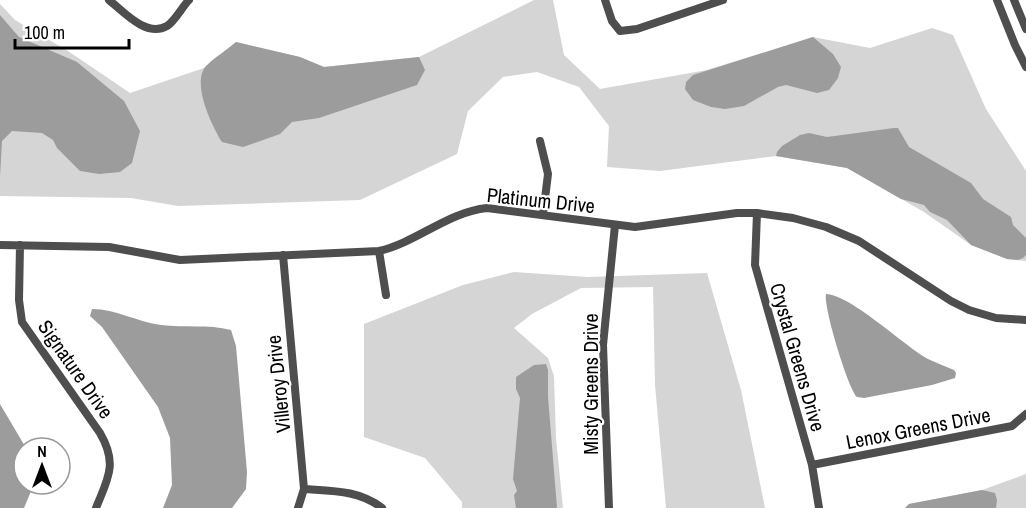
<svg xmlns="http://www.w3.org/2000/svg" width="1026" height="508" viewBox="0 0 1026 508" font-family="'Archivo Narrow',sans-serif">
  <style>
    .green { fill: #d5d5d5 }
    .water { fill: #9c9c9c }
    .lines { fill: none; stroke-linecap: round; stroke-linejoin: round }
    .minor { stroke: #4e4e4e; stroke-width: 8 }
    .labels { text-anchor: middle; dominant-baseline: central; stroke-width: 4.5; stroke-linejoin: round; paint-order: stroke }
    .street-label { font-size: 20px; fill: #000; stroke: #fff }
  </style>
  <rect width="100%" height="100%" fill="#fff"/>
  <path class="green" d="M534,0h19l11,55 36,34 107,-19 106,-33 57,11 62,-20 21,7 33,74 40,62v90l-19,-2 -36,-14 -47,-33 -77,-44 -71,-12 -116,15 -53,-4 2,-41 -30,-39 -42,-15 -34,5 -35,34 -11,43 -97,46 -182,6 -47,-8 -131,-2v-192l15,16 53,31 62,42 74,-25 32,-26 64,15 24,10 95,-10z
    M514,272l74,5 119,-4 34,117 24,118h-99l-11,-123 -2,-98 -72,1 -49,26 -18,14 34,30 6,18 2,62 7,70h-101v-6l-37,-44 -61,-21v-113l99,-39z
    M1026,474v34h-121l4,-4 73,-14z"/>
  <path class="water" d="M0,15l19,22 58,25 47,39 16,30 -8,32 -12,9 -21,2 -19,-3 -23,-23 -4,-8 -11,-7 -30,-2 -10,10 -2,36z
    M813,37l20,17 8,13 -3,11 -9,12 -12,3 -31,-8 -8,2 -34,19 -19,3 -14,-2 -18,-7 -8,-11 1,-7 7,-7z
    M236,42l64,15 24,10 95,-10 6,13 -8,15 -98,33 -27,4 -12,12 -37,13 -21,-5c-10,-16 -31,-59 -16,-76 9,-9 21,-16 30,-24z
    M894,128h4l11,19 62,36 12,16 28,18 2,8 13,13v17l-3,3 -5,2 -11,-1 -36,-14 -24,-25 -17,-8 -6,-7 -23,-6 -54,-31 -71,-12 1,-4 5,-6 18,-11 9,-2 18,4z
    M826,294c25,1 77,51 102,65 8,4 17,7 26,11l2,3 -1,5 -23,7 -68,13 -7,-1c-9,-9 -34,-91 -31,-103z
    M92,309c24,0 45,13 69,16 23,3 47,-1 70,5l5,16 11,126 -1,17 -14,19h-69l9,-23 -2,-47 -12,-31 -56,-80 -12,-11z
    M546,364l2,6v27l9,111h-41l-2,-13 3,-4 -4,-12 7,-81 -4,-9v-12l18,-12z
    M0,404l26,44h-2v36h10l-10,24h-24z
    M982,490l13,3 2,7 -1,8h-91l4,-4z"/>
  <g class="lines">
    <path class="minor" d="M109,0c14,11 37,38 58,26 8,-5 15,-19 22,-26
      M605,0l7,21 8,10 17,-2 86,-29
      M997,0l18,45 11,22
      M1014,0l12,29
      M540,141l8,33 -5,41
      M757,213l-2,52 57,200 7,43
      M0,245l109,2 71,13 199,-9c38,-9 69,-39 108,-43l148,19 102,-14h20l36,5 33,9 33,14 92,60 18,9 27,8 30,2
      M20,245l-1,55 3,22 78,111c18,31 8,45 -4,75
      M379,251l7,44
      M283,255l21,234 -6,19
      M812,465l200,-39 14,-12
      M304,489c28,2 55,1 78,19
      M609,508l-6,-163 12,-120"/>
  </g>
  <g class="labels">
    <g class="street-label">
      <text transform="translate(541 200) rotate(6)">Platinum Drive</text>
      <text transform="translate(798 357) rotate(74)">Crystal Greens Drive</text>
      <text transform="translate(76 369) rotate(55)">Signature Drive</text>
      <text transform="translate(278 384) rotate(-96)">Villeroy Drive</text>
      <text transform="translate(590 384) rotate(-90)">Misty Greens Drive</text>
      <text transform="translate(918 428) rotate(-11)">Lenox Greens Drive</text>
    </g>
  </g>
  <g transform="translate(42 466)"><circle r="28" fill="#ffffff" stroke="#999999" stroke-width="1.5"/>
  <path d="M0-4.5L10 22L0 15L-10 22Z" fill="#000000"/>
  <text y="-9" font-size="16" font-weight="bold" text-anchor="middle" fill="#000000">N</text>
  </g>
  <path d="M15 39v9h114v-9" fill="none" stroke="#000000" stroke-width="3"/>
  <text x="24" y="39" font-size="18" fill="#000000" stroke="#ffffff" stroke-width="4.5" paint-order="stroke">100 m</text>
</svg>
